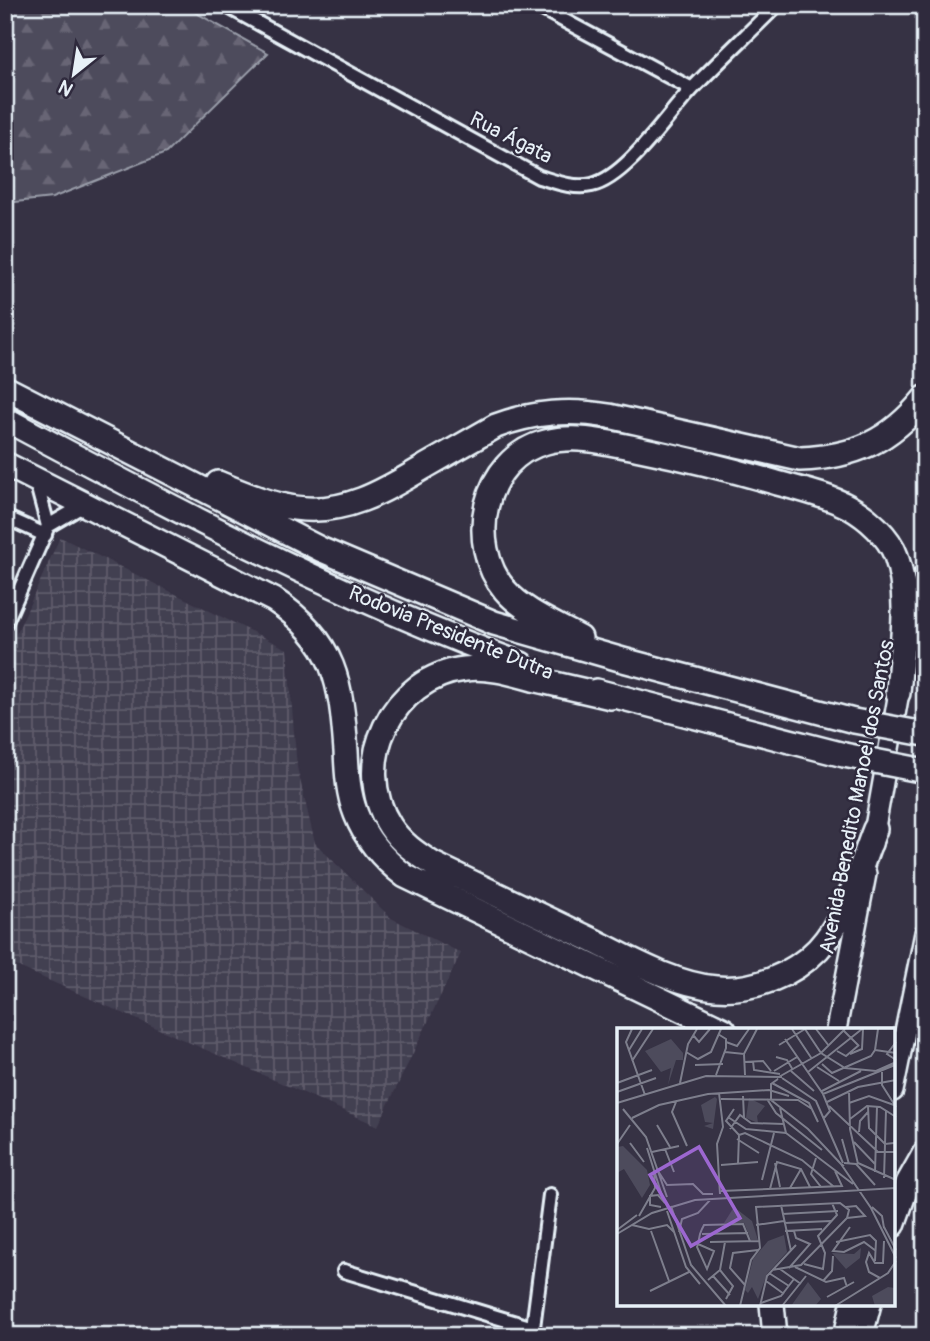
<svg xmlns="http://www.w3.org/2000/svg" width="930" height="1341" viewBox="0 0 930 1341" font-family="Pangolin,sans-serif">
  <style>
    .industrial { fill: url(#industrial-grid) }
    .forest { fill: url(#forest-firs); stroke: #9a9eaa; stroke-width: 2 }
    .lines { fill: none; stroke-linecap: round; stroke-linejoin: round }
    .street-casing { stroke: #e8f1f8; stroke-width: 18 }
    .primary-casing { stroke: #e8f1f8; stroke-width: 24 }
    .highway-casing { stroke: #e8f1f8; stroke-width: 28 }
    .street { stroke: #2f2a3d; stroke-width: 12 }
    .primary { stroke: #2f2a3d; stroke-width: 19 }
    .highway { stroke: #2f2a3d; stroke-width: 23 }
    .highway-bridge-casing { stroke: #e8f1f8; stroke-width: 28; stroke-linecap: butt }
    .highway-bridge { stroke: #2f2a3d; stroke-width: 23 }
    .labels { text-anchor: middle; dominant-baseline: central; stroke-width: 5; stroke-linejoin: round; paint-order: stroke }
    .street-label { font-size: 21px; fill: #e8f1f8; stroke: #2f2a3d }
    .inset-road { fill: none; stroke: #7d7e8c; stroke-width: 2 }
    .view { fill: #9c67d0; fill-opacity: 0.15; stroke: #9c67d0; stroke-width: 3.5 }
    .inset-edge { fill: none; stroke: #e8f1f8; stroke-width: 3.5 }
  </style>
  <defs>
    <pattern id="industrial-grid" width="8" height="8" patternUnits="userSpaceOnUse" patternTransform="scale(1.75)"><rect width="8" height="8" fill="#433f51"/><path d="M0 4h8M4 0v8" fill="none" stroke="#5e5b6b"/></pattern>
    <pattern id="forest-firs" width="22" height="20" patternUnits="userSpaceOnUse" patternTransform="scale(1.75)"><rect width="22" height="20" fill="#4d4b5c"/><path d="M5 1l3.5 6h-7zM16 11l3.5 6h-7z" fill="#676574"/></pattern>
  </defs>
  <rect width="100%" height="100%" fill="#363244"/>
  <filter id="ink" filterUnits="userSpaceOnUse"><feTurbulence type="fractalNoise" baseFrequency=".0143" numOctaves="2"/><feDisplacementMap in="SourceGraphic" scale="14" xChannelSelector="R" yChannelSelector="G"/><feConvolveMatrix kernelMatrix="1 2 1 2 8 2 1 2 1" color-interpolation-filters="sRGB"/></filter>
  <g filter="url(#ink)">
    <path class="industrial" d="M60,537l227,112 10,118 18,76 76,75 70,35 -83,173 -373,-165v-302z"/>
    <path class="forest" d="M5,5h177l86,48 -102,100 -114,45 -37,4 -10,-2z"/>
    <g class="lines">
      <defs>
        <path id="street" d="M225,5l314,172c17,5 35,12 53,8 35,-8 75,-70 100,-96 28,-29 57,-56 85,-84
          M535,5l157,84
          M5,517l40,18
          M48,526l36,-21
          M5,624l43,-98 -12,-45
          M344,1271l189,57
          M532,1335l18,-140"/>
        <path id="primary" d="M910,641l15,-67
          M872,844l29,-163
          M836,1030l30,-156
          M893,1091l32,-158
          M844,1336l7,-32"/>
        <path id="highway" d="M5,388l317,162 172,73 129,37 231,61
          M5,419c166,89 339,180 516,245
          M5,464l269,136c62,41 67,83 72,151 1,22 2,43 10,63 10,26 27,45 49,62l319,154
          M218,483c25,10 50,21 77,25 50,7 89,-17 131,-42 23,-13 47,-27 70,-40 38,-14 73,-17 113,-10l191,43c55,-2 90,-18 125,-61
          M580,638c-25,-14 -56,-26 -75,-48 -39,-46 -23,-132 41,-148 31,-8 63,1 94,7 45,9 89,20 134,33 24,7 53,13 75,25 18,10 40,29 47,49 15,42 5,93 2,137
          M596,691l248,64
          M611,697c-26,-6 -52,-12 -78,-18 -22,-6 -45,-13 -68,-10 -73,8 -115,94 -75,157 11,17 26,27 43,38 53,25 106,51 159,76 38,19 81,44 124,48 37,3 76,-12 102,-39 30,-32 41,-80 57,-120
          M893,1225l15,-42 17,-30
          M772,1304l3,32
          M855,1336l9,-13 5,-19"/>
      </defs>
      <use href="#street" class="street-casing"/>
      <use href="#primary" class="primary-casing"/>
      <use href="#highway" class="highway-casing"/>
      <use href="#street" class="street"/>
      <use href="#primary" class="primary"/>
      <use href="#highway" class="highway"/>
      <defs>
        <path id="highway-bridge" d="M854,721l71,13
          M844,755l81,16"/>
      </defs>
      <use href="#highway-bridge" class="highway-bridge-casing"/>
      <use href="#highway-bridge" class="highway-bridge"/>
    </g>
  </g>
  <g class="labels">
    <g class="street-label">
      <text transform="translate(511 138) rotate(27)">Rua Ágata</text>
      <text transform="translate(451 633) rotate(22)">Rodovia Presidente Dutra</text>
      <text transform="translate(857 797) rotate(-79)">Avenida Benedito Manoel dos Santos</text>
    </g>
  </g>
  <g transform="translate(617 1028)">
    <rect width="278" height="278" fill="#363244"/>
    <path d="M54,11l12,14v7h-7l-8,25 3,-17 -10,4 -16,-21zM98,69l2,2 -4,30 -9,-3 9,-3 -8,-1 -4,-17zM132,70l16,8 -8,10 1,7 -12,-5zM6,118l24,24 3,15 -8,13 -18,-29 -7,4v-26zM117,179l18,14 6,19h-7l-7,-17h-20zM167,207l3,17 -20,22 -9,25 -6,-12 -4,6 -3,-3 8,-31 15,-18zM244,220l-1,10 -14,11 -14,-16 22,1zM191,254l13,17 -6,7h-24zM271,259l7,1v18h-20l-3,-10z" fill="#4d4b5c"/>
    <path class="inset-road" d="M15,1l-6,13 19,53M175,1l20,30M188,1l16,24 24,15 31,3 18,-8M199,1l13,17M227,3l15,15M76,7l6,7 11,-13M168,11l38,55 7,17 -6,7M109,14l11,4 12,-17M279,14l-9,12 9,6M162,17l26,-16M12,22l13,-21M258,22l3,-21M258,22l21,3M220,23l9,5 13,-11M69,24l12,7 13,-7 10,-23M108,24l19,2 13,-25M127,26l1,21M233,26l12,-5 1,-20M159,29l11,3 6,10M15,33l21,-32M136,33l1,9 26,4M127,34l19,-1 8,10M205,36l10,9 39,-17 4,-6M78,37l28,-1M200,39l22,14M157,43l23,-14M174,43l23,20M191,44l54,-43M265,44v13l14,22M99,47l10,-27v-9l-8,-5M160,50l44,-25 24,-24M165,50l34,23 27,62M161,51l-7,5v16l37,29 33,35M0,55l35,-13M63,55l8,-39 9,-15M155,55l37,20 9,19M205,63l39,-20M232,63l1,38 8,35M0,64l39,-14M102,65l4,34 -6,17 3,50M206,66l72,-29M126,68l1,22M104,71l77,1 14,9M150,71l9,14 46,37M59,74l-4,10 15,34M210,74l31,-15 38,-7M0,75l89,-27 76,1M232,75l20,-7 25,9M212,78l49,46h18M251,78l1,22 16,16 9,-1M163,80l6,25M6,81l23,28 21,60M117,81l-8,12 13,14M111,89l18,12 40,4M15,90l27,-13 49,-11 61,-4 20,6M233,91l17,-13 13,1 16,10M40,97l13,22M113,101l10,-14 11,8 33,1M242,104l1,-11 8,-9M169,105l67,51M122,107l6,-2 57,27 31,26M120,111l22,14M225,111l7,25M237,114l21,22M13,115l14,19M0,116l13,-19M30,120l17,54M48,121l9,23M35,124l27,-6M199,130l-5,16 10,13M158,135l5,24M227,135l12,1 19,21M241,135l38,17M121,136l1,-29M104,137l37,-3M227,138l-3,-2 30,44 25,50M41,143l9,14 26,-1 10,10h10M258,144l2,-66M267,150l2,-68M145,152l12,-47M173,160l11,-19M153,161l7,-27 24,7 9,18M104,163l121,-5 -7,-15M164,177l10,46M54,178l20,59 35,41M44,179l-11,-2v-9l8,-1 7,8M229,179l10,-1 9,10 -18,2M255,179l10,9 2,12M50,183l19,56 14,17M165,186l56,-3M22,188l16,-28 -1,-16M167,195l47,-2M15,197l17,4 18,-4 7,7M139,197l28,-4M233,199l-17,24 11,1 20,-10 12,9M267,199l12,23M0,202l20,-15M34,203l18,50M168,203l37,-2M62,204l3,-13 16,-6 13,-14M0,206l35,-21 43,-13 201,-12M85,206l46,-1M93,214l49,-1M219,214l34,-7 6,6 -1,20M81,216l16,7 -7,18 -10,-22 1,-3 2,-10 2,-5 2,-4 39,-1 7,17M187,236l19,5 2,-16 -7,-17 19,-21 -5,-12M178,239l31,15 18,-4 3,9M172,240l21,-24 -14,-6 -2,-7M163,241l21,15M103,242l13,16 -7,13M152,245l20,13M96,248l17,19M263,250l-11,-6 -3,-10 3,-9 6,10h8l1,-22M91,252l12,-10 5,-28M149,253l18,13M206,253l9,-10 1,-15M128,257l-15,-17 3,-15 25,-3M33,263l39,-19M210,269l27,-15M144,275l20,-7 13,-17M123,278l11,-46 9,-12 -4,-41 84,-4 9,7 -2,8 -46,47 -29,5M143,278l7,-30 29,-31M165,278l24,-30M218,278l53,-33 8,-12"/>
    <path class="view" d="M82,119l41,71 -49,28 -41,-71z"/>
    <rect width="278" height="278" class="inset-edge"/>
  </g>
  <rect width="930" height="1341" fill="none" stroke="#2f2a3d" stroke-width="28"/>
  <rect x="14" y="14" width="902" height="1313" fill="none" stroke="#e8f1f8" stroke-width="2.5" filter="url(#ink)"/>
  <g transform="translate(74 74) rotate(210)" stroke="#2f2a3d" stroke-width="5" paint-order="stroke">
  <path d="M0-5L12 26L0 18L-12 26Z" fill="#e8f1f8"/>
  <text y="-10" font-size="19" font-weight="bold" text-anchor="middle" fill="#e8f1f8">N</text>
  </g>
</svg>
